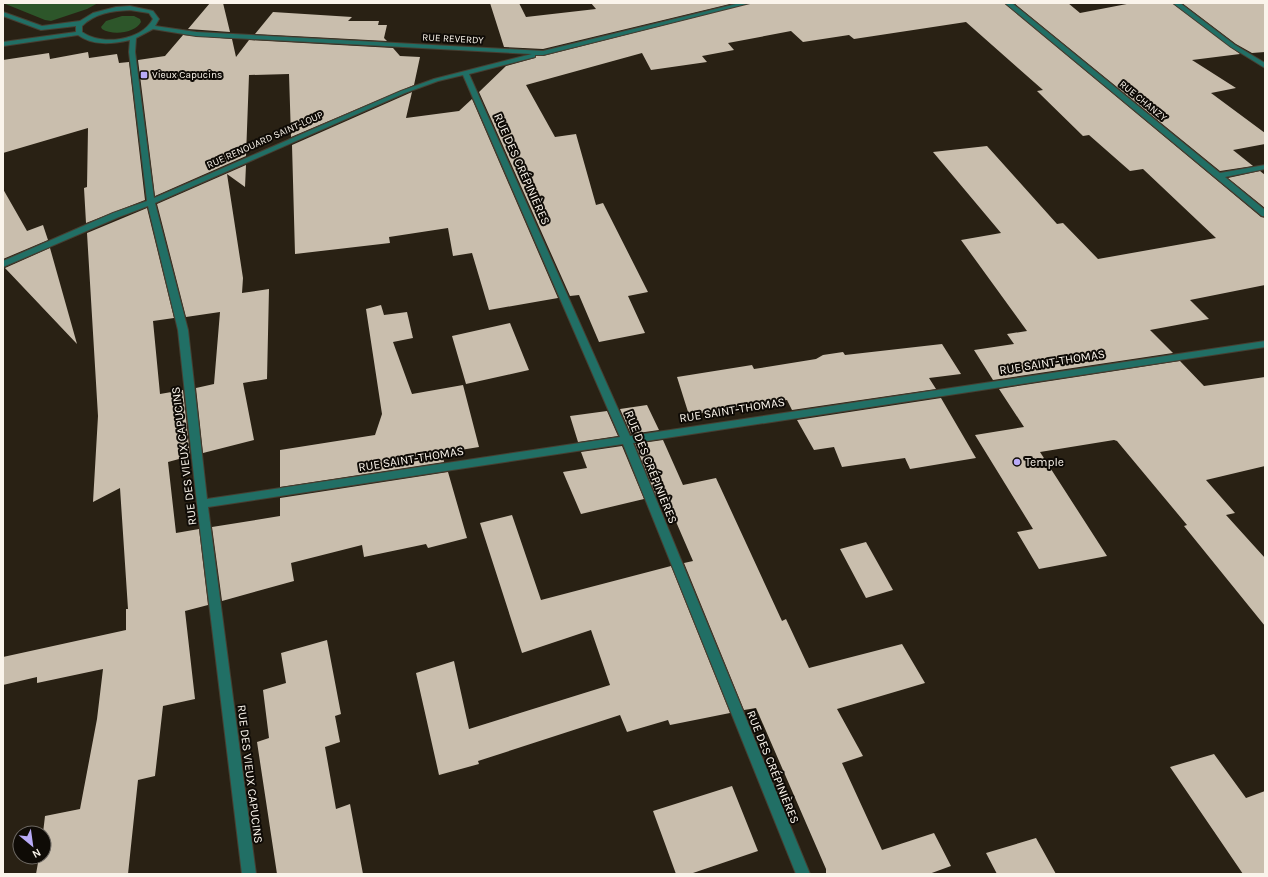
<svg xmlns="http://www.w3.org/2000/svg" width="1268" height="877" viewBox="0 0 1268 877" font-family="Karla,sans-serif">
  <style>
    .green { fill: #2d562a }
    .building { fill: #c9bead }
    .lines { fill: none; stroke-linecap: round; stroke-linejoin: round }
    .minor-casing { stroke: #463f32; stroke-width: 2 }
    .minor { fill: #216f65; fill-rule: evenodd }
    .poi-dot { fill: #b9abf7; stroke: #0f0b06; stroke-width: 1.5 }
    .labels { text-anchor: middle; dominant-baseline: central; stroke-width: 4; stroke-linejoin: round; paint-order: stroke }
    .far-street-label { font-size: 10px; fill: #faf4eb; stroke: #0f0b06 }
    .far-poi-label { font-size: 10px; fill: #faf4eb; stroke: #0f0b06; text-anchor: start }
    .street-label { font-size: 12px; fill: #faf4eb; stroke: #0f0b06 }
    .poi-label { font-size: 12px; fill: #faf4eb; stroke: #0f0b06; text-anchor: start }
  </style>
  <rect width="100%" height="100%" fill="#292114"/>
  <path class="green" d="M3,3h95l-11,6 -36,12 -6,-1z
    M122,16h12l6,3 1,3c-6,11 -28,14 -39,7l-1,-2 5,-6z"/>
  <path class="building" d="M210,3h13l7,29 -42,-3z
    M490,3h29l7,14 70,-8 -5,-6h143l-191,46 -39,-2z
    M751,3h253l257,214 4,1v67l-75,15 19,19 -59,11 23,23 -180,27 -19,-30 40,-6 -7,-10 20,-3 -66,-91 40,-7 -68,-81 54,-6 70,78 6,-1 35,36 118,-21 -73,-69 -13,2 -41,-36 -6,1 -46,-45 6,-1 -77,-68 -112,17 -5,-4 -46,7 -12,-11 -63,12 6,7 -32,6 5,6 -56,8 -9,-17 -116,32 29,52 21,-3 20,71 7,-2 45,89 -20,4 17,37 -46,9 -20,-47 -9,1 -91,-204 27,-26 29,-8 1,-2h7z
    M1014,3h54l12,10 52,-10h40l68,51 -48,6 44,28 -25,5 54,40v11l-32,6 20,16 -33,5z
    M1182,3h83v49l-13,1 -16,-9z
    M273,12l79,5 -4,4h31l-1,4h9l-3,13 3,3 -132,-7z
    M183,35l49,4 4,18 13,-17 144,8 7,8 20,1 -6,28 -123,52 -2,-63 -40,1 -3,81 -91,40 -17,-136 27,-4z
    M88,52l1,6 28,-4 2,9 10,-1 16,138 -59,23 -2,-35 3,-1 1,-59 -85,25v-93l46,-7 1,6z
    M412,92l-6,26 53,-7 13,-12 86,199 -69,12 -17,-57 -19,3 -5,-28 -59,9 1,6 -95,11 -3,-109z
    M246,165l-1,22 -18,-13 16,104 -1,15 27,-4 -2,90 -24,4 11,57 -51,13 -7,-65 18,-4 6,-72 -34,5 -29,-113z
    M1260,171l5,4v33l-37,-30z
    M3,189l24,42 16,-6 5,15 -45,19z
    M147,208l27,110 -21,3 7,73 23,-4 7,66 -22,6 8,71 23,-4 9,76 -23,6 10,88 -32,7 -8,70 -17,4 -10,94h-92l3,-17h5l-1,-24 2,-17 35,-7 17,-90 6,-50 -66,14v-6l-34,8v-28l123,-27v-21h2l-8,-121 -27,14 5,-86 -11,-183z
    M50,248l27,96 -72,-76z
    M381,305l3,10 23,-3 6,26 -20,4 19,52 51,-9 16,62 -37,6 2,9 -164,25v-37l95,-15 7,-21 -16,-105z
    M510,323l19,47 -63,14 -14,-48z
    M942,344l19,30 -32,4 7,11 -144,21 -5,-10 -98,15 -12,-38 75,-12 2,4 62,-10 7,-4 20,-3 2,3z
    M1180,361l24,25 61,-9v89l-59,14 29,33 -9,2 39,43v68l-81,-100 3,-1 -70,-84 -3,-1 -74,12 67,104 -68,13 -22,-37 16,-3 -58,-94 49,-8 -25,-38z
    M941,398l35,60 -66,11 -5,-11 -63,9 -8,-20 -20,3 -17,-30z
    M647,405l12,25 -28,4 -11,-25z
    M607,411l11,25 -40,6 -8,-26z
    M663,440l20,45 33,-7 66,143 4,-2 23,49 93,-24 23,39 -88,26 26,47 -21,7 40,87 52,-17 17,33 -22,8h-103v-5l-70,-161 -12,2 -60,-147 9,-2 -29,-67 -8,2 -21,-52z
    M622,446l22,53 -63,15 -18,-42 24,-4 -6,-16z
    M448,472l19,66 -39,10 -2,-4 -62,13 -2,-12 -71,18 3,18 -72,20 -10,-74 68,-11v-18z
    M512,515l29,85 130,-34 59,147 -60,12 -2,-5 -41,12 -7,-17 -142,46 1,3 -40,11 -23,-102 38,-12 15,68 141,-44 -19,-55 -69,23 -42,-130z
    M866,542l27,48 -27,8 -26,-49z
    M327,640l14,74 -6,2 5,26 -15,5 11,62 14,-5 13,70h-86l-20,-132 12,-4 -6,-48 23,-7 -5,-30z
    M1214,754l32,44 19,-7v83h-22l-73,-107z
    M732,786l26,65 -68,23h-14l-23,-63z
    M1036,838l20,36h-59l-11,-21z"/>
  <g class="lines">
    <defs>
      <path id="minor" d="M740,3h10l-207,52h-8v2l-66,17 161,362 635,-95v6l-632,96 177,431h-14l-173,-430 -415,63 48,367h-14l-45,-370 -19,-174 -30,-124 -29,11 -116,50v-6l110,-48 34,-12 -18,-149 1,-12c-18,4 -37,6 -52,-5l-75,11v-4l73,-10v-6l-35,4 -38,-14v-4l39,14 38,-5 13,-8 23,-6 14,-1 23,5 6,8 -4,7 41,6 347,19zM130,10l19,3 4,6c-12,22 -51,27 -71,13v-6c13,-13 30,-15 48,-16zM153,29l43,7 336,18 -98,25 -33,12 -247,107 -19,-146 1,-14zM463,75l157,362 -413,62 -19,-169 -33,-127 250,-110 33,-12z
        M1005,3h7l208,170 45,-8v4l-40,8 40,33v6h-3z
        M1173,3h7l55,42 30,18v5l-34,-21z"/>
    </defs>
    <use href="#minor" class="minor-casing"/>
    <use href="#minor" class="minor"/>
  </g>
  <g class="poi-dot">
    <rect x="140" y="71" width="8" height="8" rx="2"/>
    <circle cx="1017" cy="462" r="4"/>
  </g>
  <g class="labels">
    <g class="far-street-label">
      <text transform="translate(453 39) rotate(3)">RUE REVERDY</text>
      <text transform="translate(1143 101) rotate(39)">RUE CHANZY</text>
      <text transform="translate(265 140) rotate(-24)">RUE RENOUARD SAINT-LOUP</text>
    </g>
    <g class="far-poi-label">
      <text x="152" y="75">Vieux Capucins</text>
    </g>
    <g class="street-label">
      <text transform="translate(522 169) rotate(66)">RUE DES CRÉPINIÈRES</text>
      <text transform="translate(1052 362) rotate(-9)">RUE SAINT-THOMAS</text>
      <text transform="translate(732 410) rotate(-9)">RUE SAINT-THOMAS</text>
      <text transform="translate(184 456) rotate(-97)">RUE DES VIEUX CAPUCINS</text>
      <text transform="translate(411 459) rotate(-9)">RUE SAINT-THOMAS</text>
      <text transform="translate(651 467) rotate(68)">RUE DES CRÉPINIÈRES</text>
      <text transform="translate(773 767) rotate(68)">RUE DES CRÉPINIÈRES</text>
      <text transform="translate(250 774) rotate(83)">RUE DES VIEUX CAPUCINS</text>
    </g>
    <g class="poi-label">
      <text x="1025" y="462">Temple</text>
    </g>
  </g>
  <rect width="1268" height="877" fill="none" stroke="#faf4eb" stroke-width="8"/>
  <g transform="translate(32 845) rotate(151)"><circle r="19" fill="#0f0b06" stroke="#6d6862"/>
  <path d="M0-3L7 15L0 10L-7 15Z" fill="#b9abf7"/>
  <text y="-6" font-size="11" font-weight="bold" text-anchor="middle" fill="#faf4eb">N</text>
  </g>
</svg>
